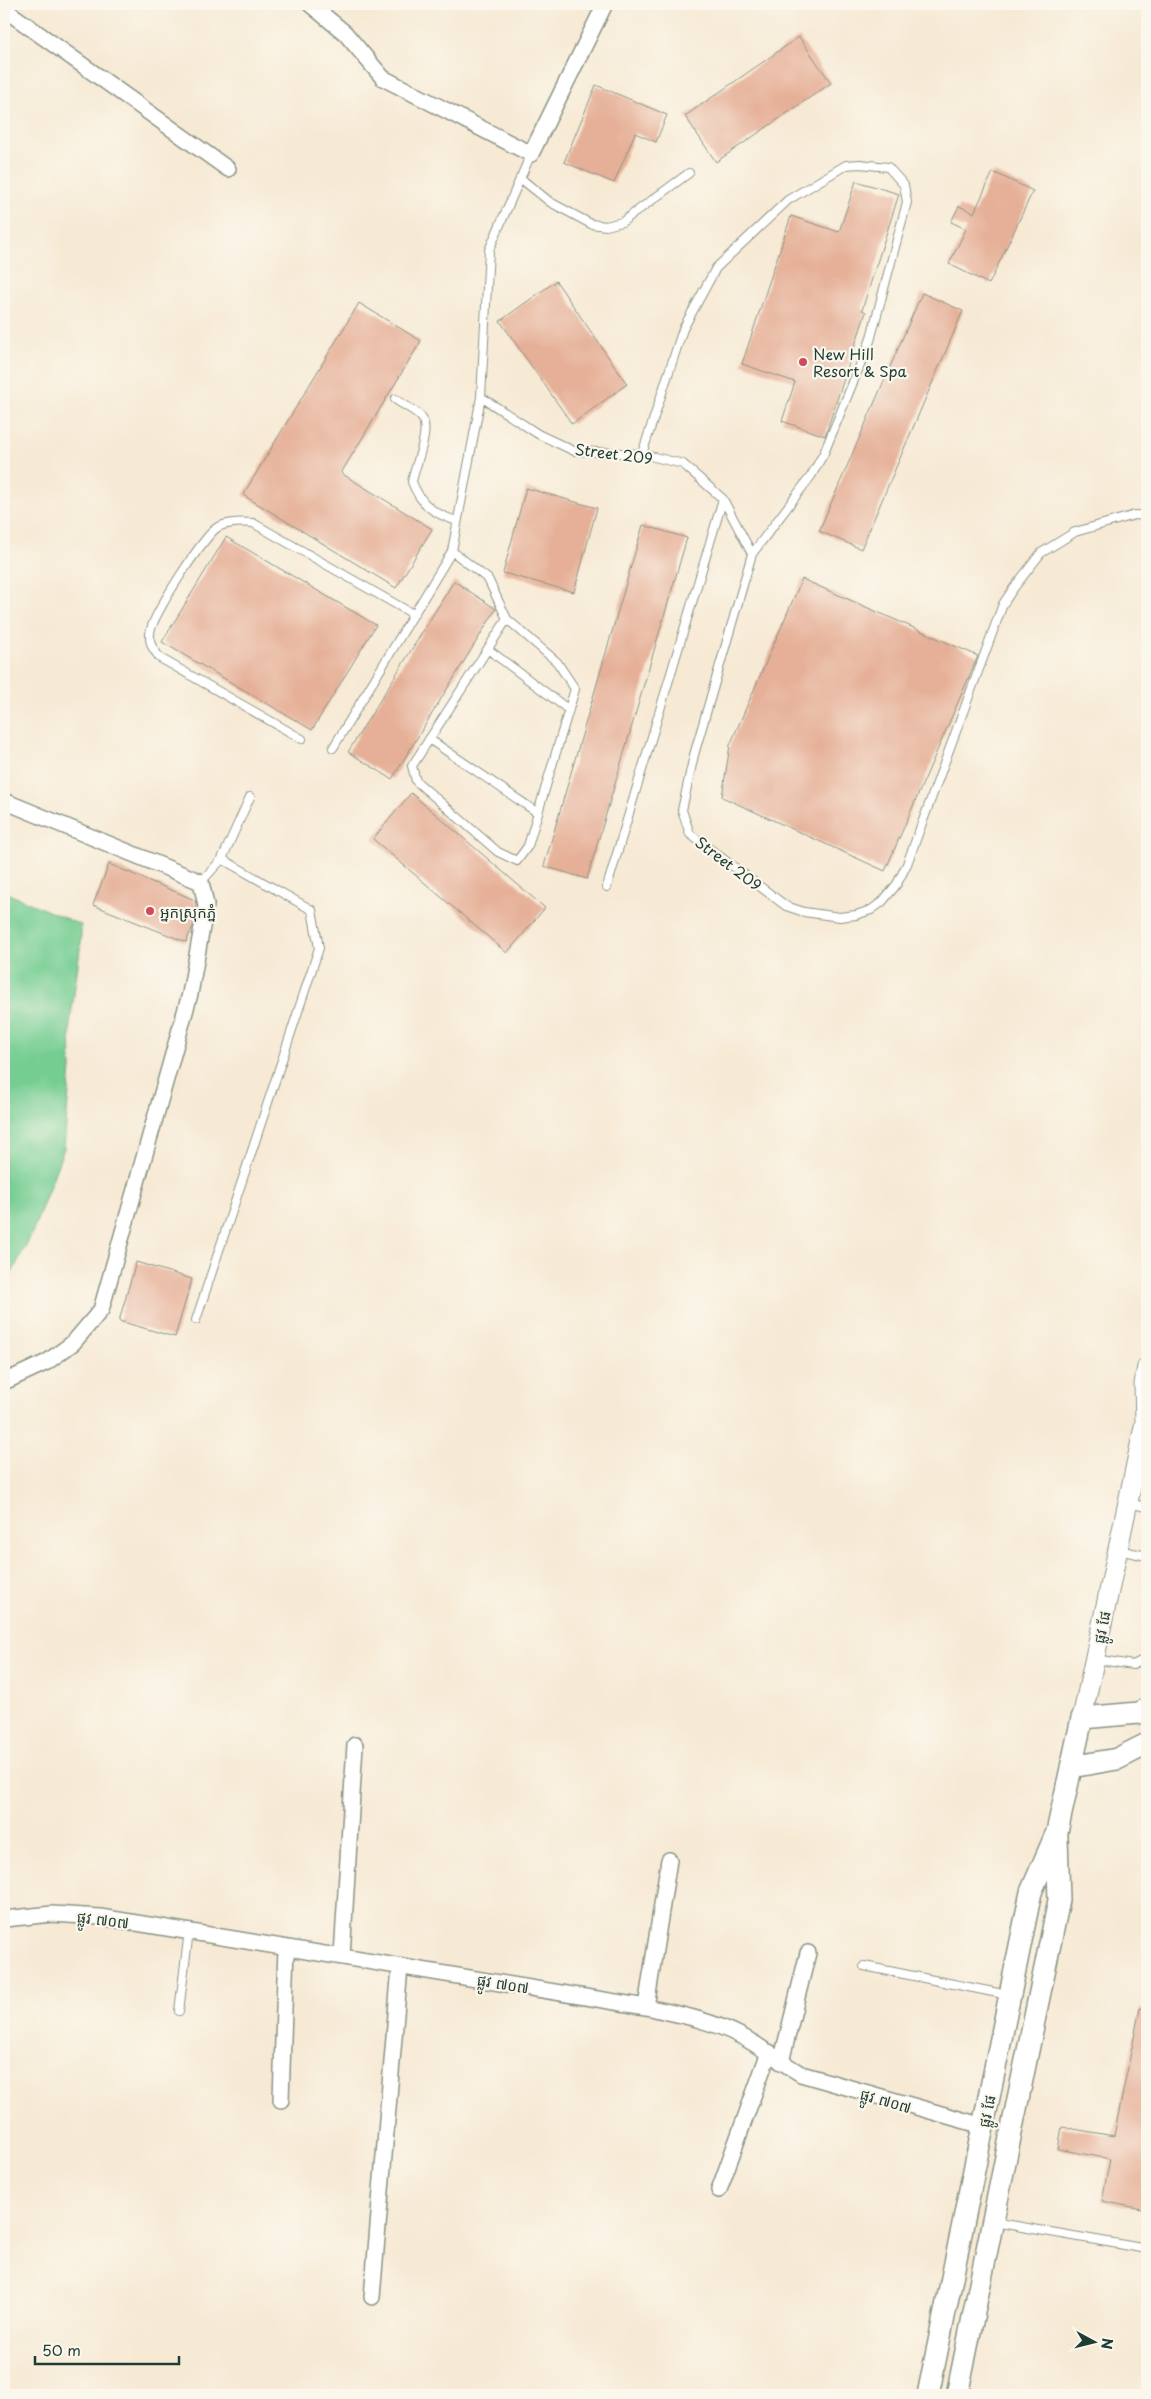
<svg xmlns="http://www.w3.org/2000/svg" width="1151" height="2399" viewBox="0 0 1151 2399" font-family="'Playpen Sans','Noto Sans Khmer',sans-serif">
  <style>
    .green { fill: #75cd92; stroke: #4a8563 }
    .building { fill: #e6b098 }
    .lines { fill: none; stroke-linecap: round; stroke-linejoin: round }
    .service-casing { stroke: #8b9484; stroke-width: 10 }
    .minor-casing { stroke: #8b9484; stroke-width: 18 }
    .tertiary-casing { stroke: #8b9484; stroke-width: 21 }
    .secondary-casing { stroke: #8b9484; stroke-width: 24 }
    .service { stroke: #fff; stroke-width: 8 }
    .minor { stroke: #fff; stroke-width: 15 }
    .tertiary { stroke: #fff; stroke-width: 19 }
    .secondary { stroke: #fff; stroke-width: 21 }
    .poi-dot { fill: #d1495b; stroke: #fbf7ec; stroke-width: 2 }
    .labels { text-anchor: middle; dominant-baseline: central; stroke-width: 4.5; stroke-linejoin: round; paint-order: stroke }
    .poi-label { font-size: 15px; fill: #1f3d34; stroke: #fbf7ec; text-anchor: start }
    .street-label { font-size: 15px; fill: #1f3d34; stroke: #fbf7ec }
  </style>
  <rect width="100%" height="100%" fill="#fbf7ec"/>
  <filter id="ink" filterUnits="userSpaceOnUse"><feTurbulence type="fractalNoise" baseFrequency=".02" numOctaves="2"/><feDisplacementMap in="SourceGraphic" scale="10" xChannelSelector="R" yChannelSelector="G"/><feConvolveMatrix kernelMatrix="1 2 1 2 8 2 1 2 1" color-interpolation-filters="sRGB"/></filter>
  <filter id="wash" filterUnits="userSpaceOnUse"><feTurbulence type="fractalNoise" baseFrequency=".0096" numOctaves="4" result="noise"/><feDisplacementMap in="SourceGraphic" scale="20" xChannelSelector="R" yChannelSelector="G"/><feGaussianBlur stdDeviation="1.12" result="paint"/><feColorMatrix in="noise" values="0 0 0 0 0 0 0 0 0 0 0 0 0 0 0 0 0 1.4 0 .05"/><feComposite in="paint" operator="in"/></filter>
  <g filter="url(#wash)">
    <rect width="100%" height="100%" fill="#f7ead5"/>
    <path class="green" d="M4,892l77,33v17l-11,82 1,44 -7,80 -31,83 -29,58z"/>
    <g id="blocks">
      <path class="building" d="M799,37l32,46 -115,79 -31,-46z
        M596,85l71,30 -11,27 -21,-9 -21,50 -50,-21z
        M993,172l40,19 -44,93 -40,-20 17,-35 -15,-7 8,-16 15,7z
        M856,181l43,13 -37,116 4,2 -41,124 -43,-15 13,-39 -53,-18 49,-148 48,16z
        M556,281l71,103 -55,40 -72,-103z
        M922,293l41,18 -102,238 -42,-18z
        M359,303l62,38 -80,132 91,56 -36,59 -153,-93z
        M526,488l71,20 -23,84 -71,-19z
        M643,525l44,13 -100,341 -43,-13z
        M226,537l150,88 -64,105 -150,-88z
        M802,579l176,77 -93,215 -163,-74 8,-52z
        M454,581l42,28 -104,170 -44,-27z
        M411,793l134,115 -38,45 -134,-114z
        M109,864l86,36 1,5 -3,21 -7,16 -93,-37z
        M136,1262l56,17 -17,58 -56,-16z
        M1140,2008l7,1v201l-45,-9 8,-42 -52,-10 4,-22 52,9z"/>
    </g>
  </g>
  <g filter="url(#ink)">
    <use href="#blocks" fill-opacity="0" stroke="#8b9484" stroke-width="1"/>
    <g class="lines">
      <defs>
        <path id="service" d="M520,178l30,24 41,22 15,2 16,-4 67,-49
          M481,397l57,37 36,17 68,3 41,10 40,35 29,55
          M395,399c8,6 20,11 26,18 11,13 -7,50 -9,65 9,23 22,32 45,39
          M642,454l41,-125 33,-61 72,-68 58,-35 14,-1 28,3 16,18 3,17 -37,139 -46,112 -13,23 -59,78 -58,201 -12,55 8,24 96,72 18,6 36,5 16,-2 15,-5 11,-8 15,-18 10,-20 96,-260 10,-15 28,-36 34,-21 60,-17 12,1
          M452,551l36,28 19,40 50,43 18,27 -47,157 -11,15 -19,-9 -82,-71 -4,-15 95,-147
          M489,650l80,60
          M302,739l-142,-81c-6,-8 -11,-13 -10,-24 0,-16 55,-100 68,-107 11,-5 23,-5 35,-4l160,91
          M429,739l109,74
          M333,748l119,-197 29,-154 8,-147 42,-96
          M201,882l21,-23 28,-62
          M607,887l116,-388
          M196,1320l123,-372 -7,-38 -90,-51
          M1127,1503l20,4
          M1118,1550l29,6
          M1094,1659l39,6 14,-7
          M864,1966l144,29
          M179,2011l10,-80
          M994,2222l153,27"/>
        <path id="minor" d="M310,4l35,29 38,45 148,76 74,-150
          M4,9l224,160
          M4,801l197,81 5,23 -16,89 -89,316 -28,33 -26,19 -43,20
          M4,1919l48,-5 48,3 546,90c31,7 64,13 93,28 22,11 41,27 62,39l182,52
          M342,1956l13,-211
          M646,2007l23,-147
          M781,2062l27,-109
          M281,2100l5,-152
          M719,2190l50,-138
          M372,2297l28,-330"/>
        <path id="tertiary" d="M1082,1718l63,-296 -1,-38 3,-17"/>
        <path id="secondary" d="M1071,1767l46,-8 30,-15
          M928,2395l103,-503 26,-60 25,-114 57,-5 8,-4
          M957,2395l102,-495 -2,-63"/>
      </defs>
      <use href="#service" class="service-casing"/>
      <use href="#minor" class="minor-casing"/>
      <use href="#tertiary" class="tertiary-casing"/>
      <use href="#secondary" class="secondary-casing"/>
      <use href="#service" class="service"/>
      <use href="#minor" class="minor"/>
      <use href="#tertiary" class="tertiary"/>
      <use href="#secondary" class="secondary"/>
    </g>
  </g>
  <g class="poi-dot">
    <circle cx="803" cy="362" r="5"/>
    <circle cx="150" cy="911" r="5"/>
  </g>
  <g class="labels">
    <g class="poi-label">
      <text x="813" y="353">New Hill<tspan x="813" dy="17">Resort &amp; Spa</tspan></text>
      <text x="160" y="911">អ្នកស្រុកភ្នំ</text>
    </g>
    <g class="street-label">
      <text transform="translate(614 453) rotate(7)">Street 209</text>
      <text transform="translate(729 863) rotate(37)">Street 209</text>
      <text transform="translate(1101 1627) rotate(-78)">ផ្លូវ ផែ</text>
      <text transform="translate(103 1919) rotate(7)">ផ្លូវ ៧០៧</text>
      <text transform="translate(503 1983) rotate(9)">ផ្លូវ ៧០៧</text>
      <text transform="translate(886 2100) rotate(16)">ផ្លូវ ៧០៧</text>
      <text transform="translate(986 2111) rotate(-78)">ផ្លូវ ផែ</text>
    </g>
  </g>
  <rect width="1151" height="2399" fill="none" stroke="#fbf7ec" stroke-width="20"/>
  <g transform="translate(1094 2342) rotate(97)" stroke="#fbf7ec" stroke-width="4" paint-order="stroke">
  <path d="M0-4L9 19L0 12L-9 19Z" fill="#1f3d34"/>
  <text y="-8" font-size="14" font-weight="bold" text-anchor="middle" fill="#1f3d34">N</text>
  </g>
  <path d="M35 2356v8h144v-8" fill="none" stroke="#1f3d34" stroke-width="2.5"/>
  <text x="42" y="2356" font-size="15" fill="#1f3d34" stroke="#fbf7ec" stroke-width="4" paint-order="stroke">50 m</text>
</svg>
